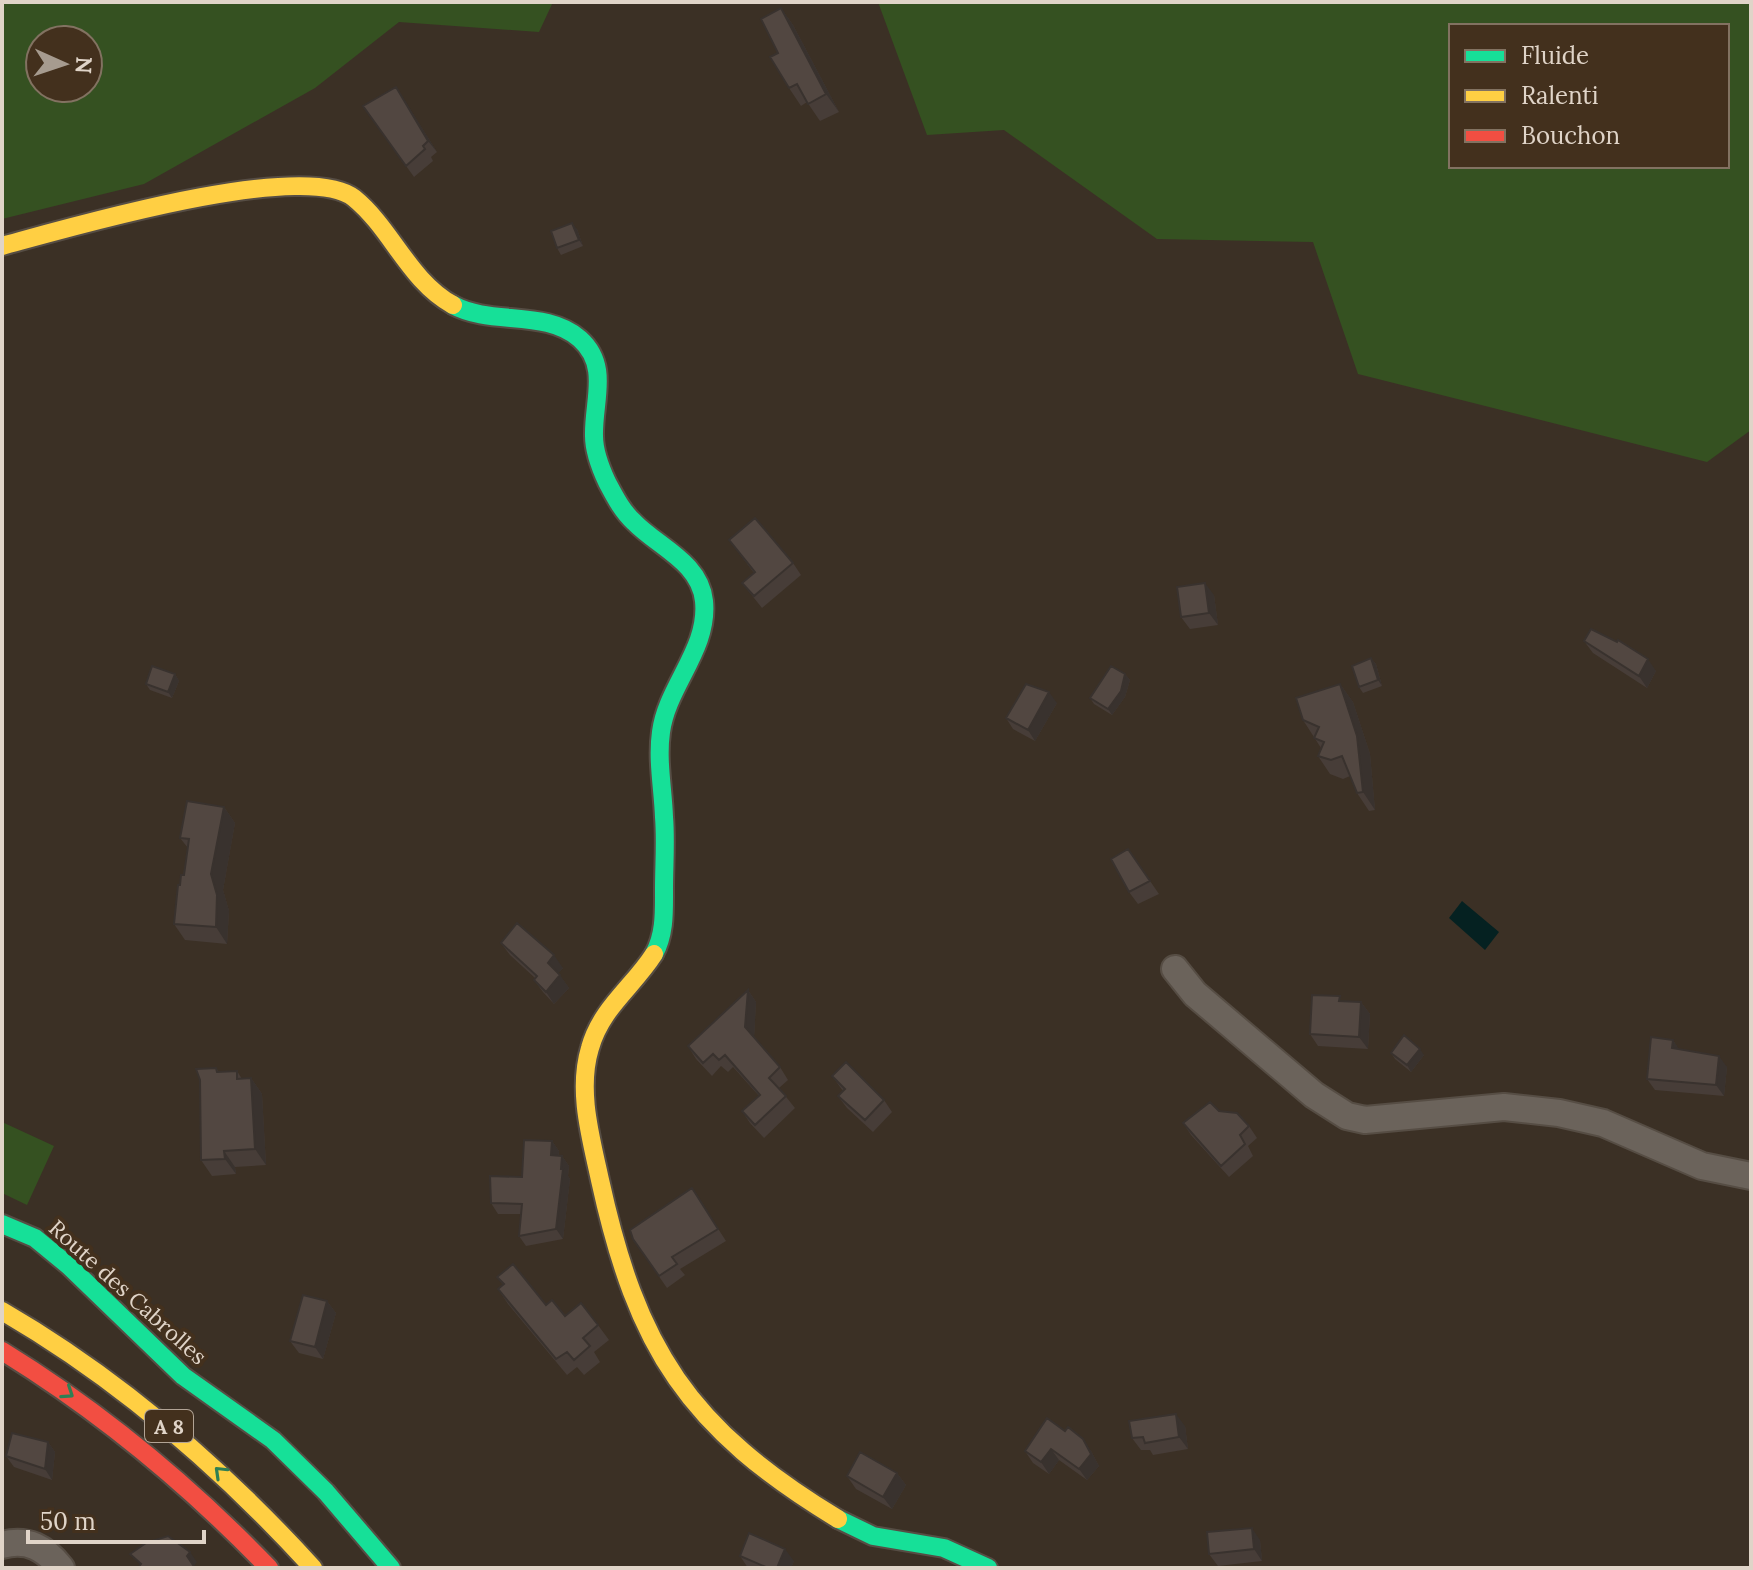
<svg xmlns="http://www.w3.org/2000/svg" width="1753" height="1570" viewBox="0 0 1753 1570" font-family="Lora,serif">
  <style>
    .green { fill: #355121; fill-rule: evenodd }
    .water { fill: #052121 }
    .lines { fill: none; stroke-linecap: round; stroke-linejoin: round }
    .street-casing { stroke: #564d44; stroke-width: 30 }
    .fast-casing { stroke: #564d44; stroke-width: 22 }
    .slow-casing { stroke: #564d44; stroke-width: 22 }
    .jam-casing { stroke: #564d44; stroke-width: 22 }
    .street { stroke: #6b635b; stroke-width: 26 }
    .fast { stroke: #16e098; stroke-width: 18 }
    .slow { stroke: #ffcf43; stroke-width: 18 }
    .jam { stroke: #f24e42; stroke-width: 18 }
    .wall { fill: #473d38 }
    .shaded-wall { fill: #39322e }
    .building { fill: #524741; stroke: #39322e; stroke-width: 2 }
    .oneway { stroke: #2f7f54 }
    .labels { text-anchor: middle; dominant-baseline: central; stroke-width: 8; stroke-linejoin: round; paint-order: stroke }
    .shield { fill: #43301d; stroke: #b1a395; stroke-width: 2 }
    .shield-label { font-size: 20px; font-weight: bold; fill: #e0d4c8 }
    .street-label { font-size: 22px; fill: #e0d4c8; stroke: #43301d }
  </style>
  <rect width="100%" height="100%" fill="#3b3025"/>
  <path class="green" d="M2,2h551l-14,30 -140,-10 -84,66 -171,96 -142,35zM40,40h48v48h-48z
    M878,2h873v428l-44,32 -349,-88 -45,-132 -156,-3 -153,-109 -77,5zM1451,26h276v140h-276z
    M2,1122l52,24 -27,59 -25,-12z"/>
  <path class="water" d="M1462,901l37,31 -14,18 -36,-32z"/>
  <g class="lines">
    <defs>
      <path id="street" d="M1175,969l20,25 119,101 33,21 18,4 139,-13 55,6 44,10 99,43 49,10
        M2,1545c26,-7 43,3 59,23"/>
      <path id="fast" d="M453,305c38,21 93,4 127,34 30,27 13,62 14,97 0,16 6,31 13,46 8,15 15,29 27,40 24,25 66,40 70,79 5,48 -37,85 -43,131 -4,28 2,57 3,85 2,24 0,48 0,72 0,23 1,45 -10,65
        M2,1224l33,14 34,28 114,110 90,64 53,52 65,76
        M838,1519l35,17 71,12 44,20"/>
      <path id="slow" d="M2,246c63,-17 303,-88 352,-48 38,31 55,83 99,107
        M654,954c-21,33 -53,54 -64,94 -13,43 1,90 10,132 37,169 88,248 238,339
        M2,1311c119,69 219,156 311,257"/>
      <path id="jam" d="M2,1351c99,61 186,133 267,217"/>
    </defs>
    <use href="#street" class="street-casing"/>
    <use href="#fast" class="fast-casing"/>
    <use href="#slow" class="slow-casing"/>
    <use href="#jam" class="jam-casing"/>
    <use href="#street" class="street"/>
    <use href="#fast" class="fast"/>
    <use href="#slow" class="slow"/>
    <use href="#jam" class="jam"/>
  </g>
  <path class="wall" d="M781,8l12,17 46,87 -19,9 -13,-19 -6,4 -12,-18 -11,-35z
    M396,87l41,65 -6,5 2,4 -19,16 -51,-71z
    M577,229l6,17 -22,9 -4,-7z
    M729,540l64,23 8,12 -39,33 -20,-25 12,-10z
    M1214,595l4,30 -28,4 -9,-12z
    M1584,641l33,1 39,29 -9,17 -54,-35z
    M1371,658l5,6 6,22 -19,7 -4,-6z
    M175,674l4,7 -7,17 -22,-8 -4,-6z
    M1125,674l5,6 -5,17 -13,18 -18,-11 -4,-6z
    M1340,684l13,18 17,52 5,56 -6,1 -12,-18 -7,-17 -7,3 -13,-5 -12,-18 3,-8 -18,-28z
    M1057,703l-22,38 -22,-12 -7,-11z
    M224,807l11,16 -12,67 6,21 -2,33 -42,-4 -11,-16 14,-76 -8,-10z
    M1128,849l31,45 -21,10 -9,-12z
    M501,943l62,25 -5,5 11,15 -15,16 -11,-12 -9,-12 1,-2 -25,-23z
    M748,990l8,12 -2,36 26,29 8,13 -9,8 16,20 -31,30 -14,-15 -8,-12 17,-15 -26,-29 -5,5 -7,-6 -9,10 -16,-17 -8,-13z
    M1343,1001l18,1 9,12 -2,35 -50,-3 -8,-12z
    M1673,1040l6,10 48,17 -3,29 -69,-6 -8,-11z
    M1391,1053l33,2 -13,17 -16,-13z
    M216,1068l3,4 18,-1 5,8 9,-1 11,16 4,71 -31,2 1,7 -24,2 -11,-16z
    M832,1076l52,24 8,12 -19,20 -26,-24 -9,-12 5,-5z
    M1219,1111l30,15 8,12 -9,8 5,10 -24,21 -38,-42 -8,-12z
    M552,1141l7,10v4l3,1 7,10 -1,10 2,3 -7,60 -37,7 -7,-10 2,-22h-23l-7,-11 31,-26z
    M692,1188l34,53 -46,28 5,6 -18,13 -34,-49z
    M497,1277l68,39 33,9 11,15 -15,12 6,10 -16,13 -7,-8 -10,8 -59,-71 -10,-15 5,-4z
    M327,1301l9,12 -13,46 -24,-6 -9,-12z
    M1047,1418l44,33 8,15 -12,14 -28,-20 -10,14 -16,-11 -8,-12z
    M1185,1426l3,23 -35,6 -3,-5h-9l-9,-12z
    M48,1442l7,10 -3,28 -38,-13 -8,-11z
    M897,1473l9,12 -14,24 -36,-20 -9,-13z
    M1260,1540l2,21 -44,5 -9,-12z
    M740,1556l54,5 -3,7h-43z"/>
  <path class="shaded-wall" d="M781,8l12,17 46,87 -13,-18z
    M396,87l8,12 33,53 -9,-11z
    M572,223l5,6 6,17 -4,-6z
    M1205,583l9,12 4,30 -9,-12z
    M1371,658l5,6 6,22 -4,-6z
    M1648,659l8,12 -9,17 -8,-12z
    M175,674l4,7 -7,17 -4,-6z
    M1125,674l5,6 -5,17 -13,18 -4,-6z
    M1340,684l13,18 17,52 5,56 -12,-18z
    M1049,692l8,11 -22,38 -7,-11z
    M224,807l11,16 -12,67 6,21 -2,33 -11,-17 -5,-53z
    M554,955l9,13 -7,8 -8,-13z
    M560,975l9,13 -15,16 -8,-12z
    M748,990l8,12 -2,38 -9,-13z
    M1361,1002l9,12 -2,35 -9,-12z
    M1673,1040l8,12 -9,-4z
    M1420,1049l4,6 -13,17 -4,-7z
    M1719,1056l8,11 -3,29 -8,-11z
    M251,1078l11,16 4,71 -11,-16z
    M552,1141l7,10 -1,14 -7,-10z
    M224,1151l11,16 1,7 -11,-15z
    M562,1156l7,10 -1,10 2,3 -7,60 -7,-10z
    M327,1301l9,12 -13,46 -8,-12z
    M1176,1414l9,12 3,23 -9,-12z
    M1083,1439l8,12 8,15 -12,14 -8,-11z
    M48,1442l7,10 -3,28 -7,-11z
    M1051,1449l8,11 -10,14 -8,-12z
    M897,1473l9,12 -14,24 -9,-12z
    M1252,1528l8,12 2,21 -8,-12z
    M785,1549l9,12 -3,7h-14z
    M190,1552l7,10 -3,4 -7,-10z"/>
  <path class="building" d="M781,8l45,86 -18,10 -11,-20 -8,4 -19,-31 8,-4 -17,-34z
    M396,87l32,54 -5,5 2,3 -19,17 -43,-60z
    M572,223l7,17 -22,8 -6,-17z
    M755,518l38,45 -39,33 -12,-13 13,-11 -26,-32z
    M1205,583l4,30 -28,4 -4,-30z
    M1591,629l26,13 1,-2 30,19 -9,17 -55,-35z
    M1371,658l7,22 -19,7 -7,-21z
    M152,666l23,8 -7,18 -22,-8z
    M1111,666l14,8 -4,17 -13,18 -18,-11z
    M1026,684l23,8 -21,38 -22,-12z
    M1340,684l17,52 6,56 -6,1 -15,-37 -11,4 -13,-4 6,-14 -10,-4 5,-11 -16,-7 -7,-22z
    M187,801l37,6 -13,67 6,21 -1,32 -42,-3 4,-39h2l1,-10h3l5,-36 -9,-1z
    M1128,849l22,32 -21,11 -18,-33z
    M517,923l37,32 -6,8 12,12 -14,17 -12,-12 3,-4 -36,-33z
    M748,990l-3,37 35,40 -11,11 17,18 -31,29 -13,-14 18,-16 -35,-40 -6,5 -6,-6 -10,9 -15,-17z
    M1312,995l28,1 -1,5 22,1 -2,35 -49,-3z
    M1404,1035l16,14 -13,16 -16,-12z
    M1651,1037l22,3 -1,8 47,8 -3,29 -69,-6z
    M846,1062l38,38 -19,20 -27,-24 7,-7 -13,-13z
    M216,1068l1,4 20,-1v8l14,-1 4,71 -31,2 1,8 -24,1 -1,-80 -4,-11z
    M1210,1102l9,9 18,2 12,13 -9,9 5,9 -24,22 -38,-43z
    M524,1140l28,1 -1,14 11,1 -1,13h2l-7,60 -37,7 3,-32 -31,-1 -1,-27 32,1z
    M692,1188l26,41 -46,28 5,7 -18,12 -26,-37 -3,-9z
    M513,1264l33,41 6,-5 13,16 16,-13 17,22 -15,13 7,8 -16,14 -7,-8 -11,7 -58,-70 6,-5 -7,-7z
    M303,1295l24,6 -12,46 -25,-6z
    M1176,1414l3,23 -34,6 -2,-6 -11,1 -3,-17z
    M1047,1418l18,13 3,-4 15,12 8,15 -12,15 -28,-20 -10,13 -16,-11z
    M12,1433l36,9 -3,27 -39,-13z
    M860,1452l37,21 -14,24 -36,-21z
    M1252,1528l2,21 -45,5 -2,-22z
    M749,1533l36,16 -8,19h-9l-28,-12z
    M168,1536l22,16 -3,4 8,12h-57l3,-4 -11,-10 16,-11z"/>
  <defs><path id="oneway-chevron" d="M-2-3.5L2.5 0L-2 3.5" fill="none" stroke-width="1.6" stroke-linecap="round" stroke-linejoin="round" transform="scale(2)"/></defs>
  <g class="oneway">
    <use href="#oneway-chevron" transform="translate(68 1393) rotate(34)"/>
    <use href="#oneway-chevron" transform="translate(220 1472) rotate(-136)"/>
  </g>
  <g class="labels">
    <rect class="shield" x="145" y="1410" width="48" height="32" rx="6"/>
    <g class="shield-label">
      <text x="169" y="1426">A 8</text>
    </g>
    <g class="street-label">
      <text transform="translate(128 1292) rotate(42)">Route des Cabrolles</text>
    </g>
  </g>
  <rect width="1753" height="1570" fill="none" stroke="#e0d4c8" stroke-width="8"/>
  <rect x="1449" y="24" width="280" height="144" fill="#43301d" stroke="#827261" stroke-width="2"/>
  <rect x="1465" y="50" width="40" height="12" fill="#16e098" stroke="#827261" stroke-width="2"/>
  <text x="1521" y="64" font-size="24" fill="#e0d4c8">Fluide</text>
  <rect x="1465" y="90" width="40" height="12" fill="#ffcf43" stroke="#827261" stroke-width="2"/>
  <text x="1521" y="104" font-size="24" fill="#e0d4c8">Ralenti</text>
  <rect x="1465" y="130" width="40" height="12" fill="#f24e42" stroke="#827261" stroke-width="2"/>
  <text x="1521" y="144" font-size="24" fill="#e0d4c8">Bouchon</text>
  <g transform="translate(64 64) rotate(93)"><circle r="38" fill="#43301d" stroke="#827261" stroke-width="2"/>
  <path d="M0-6L14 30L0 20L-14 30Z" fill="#a69b8f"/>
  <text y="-12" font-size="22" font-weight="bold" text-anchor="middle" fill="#e0d4c8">N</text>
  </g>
  <path d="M28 1530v12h176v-12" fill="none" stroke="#e0d4c8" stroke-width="4"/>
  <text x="40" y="1530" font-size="24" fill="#e0d4c8" stroke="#43301d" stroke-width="6" paint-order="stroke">50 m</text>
</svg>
